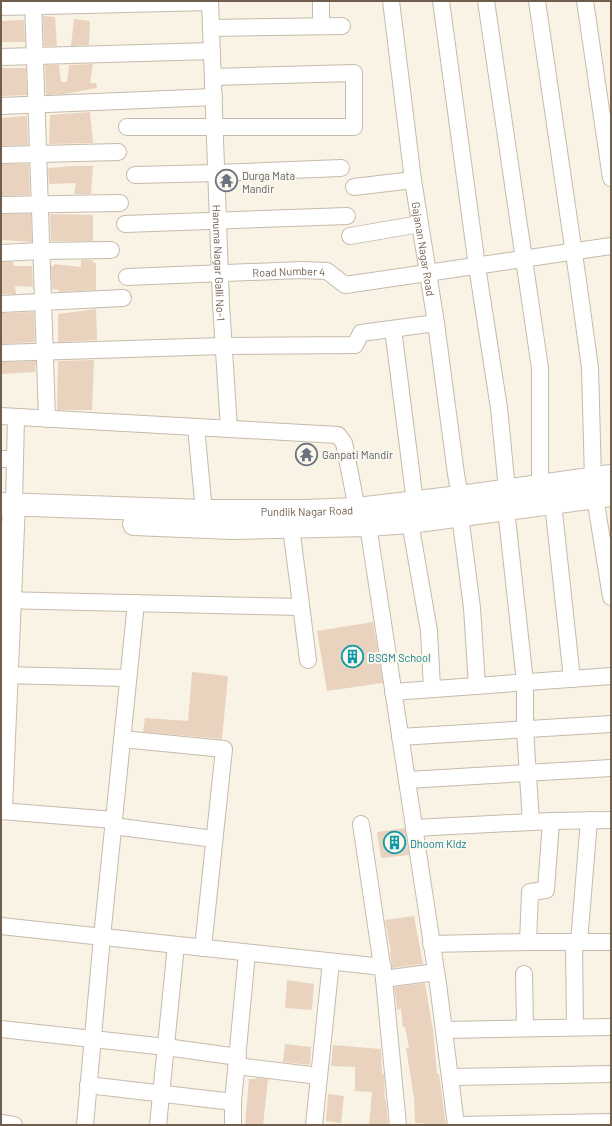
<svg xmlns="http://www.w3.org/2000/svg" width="612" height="1126" viewBox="0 0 612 1126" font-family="Barlow,sans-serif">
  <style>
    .building { fill: #e9d3bf }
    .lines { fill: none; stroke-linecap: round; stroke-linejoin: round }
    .street-casing { stroke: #c6baac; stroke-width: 18 }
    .secondary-casing { stroke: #c9bbaa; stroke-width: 24 }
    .street { stroke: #fff; stroke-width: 16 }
    .secondary { stroke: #fff; stroke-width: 22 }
    .labels { text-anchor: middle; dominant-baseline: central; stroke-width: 4; stroke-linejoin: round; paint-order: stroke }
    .worship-label { font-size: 11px; fill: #5b616d; stroke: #fcf7ec; text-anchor: start }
    .street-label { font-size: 11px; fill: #6f5d4e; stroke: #fcf7ec }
    .culture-label { font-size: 11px; fill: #0d838f; stroke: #fcf7ec; text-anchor: start }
  </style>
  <rect width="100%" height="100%" fill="#f9f3e6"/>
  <path class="building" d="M43,16l12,1 2,29h-13z
    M74,19l16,2 -1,24 -18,1z
    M24,20l1,22h-24v-21z
    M93,64l-3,19h6l1,5 -32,6 -19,1 -1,-30h14l2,17h6l2,-17z
    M1,68h25l1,27 -26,1z
    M90,112l3,31 -44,1 1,-29z
    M27,116l1,29 -27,1v-28z
    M1,164h28l1,31 -29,1z
    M74,166h19l-2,28h-17l2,-11 -27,1 -1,-16z
    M1,214h30l1,28 -31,-2z
    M50,214l43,1v26h-42z
    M81,260h12v3h3v27l-37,2v-2l-7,-1 -1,-23h3v-2l27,3z
    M1,262h12l1,4h18l1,21 -18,-1 1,8h-15z
    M96,309l1,31 -39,2v-28z
    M34,312l1,30 -34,2v-31z
    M94,360l-2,50h-35l1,-49z
    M36,361l-1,11 -34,2v-12z
    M373,622l10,61 -56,8 -10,-60z
    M192,672l36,4 -6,63 -79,-7 2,-14 43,3z
    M405,828l4,27 -28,3 -4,-26z
    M414,916l9,48 -31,4 -2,-16h1l-6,-32z
    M287,980l27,4 -2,26 -27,-2z
    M425,983l8,47 4,44h2l7,51 -31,-2 -1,-25 -8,-50h3l-4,-21h-2l-2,-18 -4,1 -1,-10 -2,-13z
    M285,1044l26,3 -1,18 -27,-3z
    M333,1045l48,4 1,25h2l1,26h1l2,25h-19l3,-33 -17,-1v-24l-24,-1z
    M256,1078l12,1 -5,46h-18l4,-46h7z
    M328,1094l16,2 -3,27 -15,-2z"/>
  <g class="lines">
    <defs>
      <g id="street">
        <path d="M33,1l14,418"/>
        <path id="s1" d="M210,1l11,303 8,125"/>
        <path d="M321,1v25"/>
        <path id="s2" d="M391,1l22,179 23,143 20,151 4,23"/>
        <path d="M441,1l36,265 22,142 8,82"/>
        <path d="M486,1l54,367v118"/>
        <path d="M537,1l42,287 11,80 3,110"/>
        <path d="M585,1l26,177"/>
        <path d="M1,7l209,-5"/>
        <path d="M211,28l131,-2"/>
        <path d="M1,57l211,-6"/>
        <path d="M1,106l213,-9"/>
        <path d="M127,127h227v-54l-141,4"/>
        <path d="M1,155l117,-3"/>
        <path d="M135,175l81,-2 125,-5"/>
        <path d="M354,187l59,-7"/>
        <path d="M1,205l119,-2"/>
        <path d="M125,224l222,-8"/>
        <path d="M350,236l70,-12"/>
        <path d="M1,253l40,-2 70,-1"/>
        <path id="s3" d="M127,277l174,-7 26,1 18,14 266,-39"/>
        <path d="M1,304l122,-6"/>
        <path d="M393,329l22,173"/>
        <path d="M1,353l222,-7 132,-1 6,-12 75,-10"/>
        <path d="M1,416l337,19 6,8 13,66 11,16 70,459 18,141"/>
        <path d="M196,427l8,84"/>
        <path d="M1,459h14"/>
        <path d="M595,497l16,100"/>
        <path d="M553,503l19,176"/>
        <path d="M14,504l2,-87"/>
        <path d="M506,509l19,173v48l6,92"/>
        <path d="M460,515l12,93 5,78"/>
        <path d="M410,522l19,109 3,57"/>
        <path d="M291,527l17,133"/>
        <path d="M1,600l300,7"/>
        <path d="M1,675l127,3"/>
        <path d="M393,692l218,-16"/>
        <path d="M400,737l211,-13"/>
        <path d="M122,739l102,10 -21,199"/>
        <path d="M407,780l204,-12"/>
        <path d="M1,811l113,9"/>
        <path d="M361,824l23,155 14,146"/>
        <path d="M113,826l101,13"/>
        <path d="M414,828l137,-7 60,-1"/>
        <path d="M1,926l382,41"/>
        <path d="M528,942l2,-50 16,-2 5,-69"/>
        <path d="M574,942l1,85"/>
        <path d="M579,942l10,-122"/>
        <path d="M431,944l97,-2h83"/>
        <path d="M524,974l1,54"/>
        <path d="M384,979l52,-7"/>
        <path d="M1,1029l165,18 72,10"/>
        <path d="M444,1030l167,-3"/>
        <path d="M237,1066l82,10"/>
        <path d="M450,1077l161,-3"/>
        <path d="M88,1085l145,17"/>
        <path d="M1,1123l13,2"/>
        <path d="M85,1125l17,-188 34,-334"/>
        <path d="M158,1125l18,-180"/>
        <path d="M233,1125v-23l14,-149"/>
        <path d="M314,1125l17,-163"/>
        <path d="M456,1125l155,-3"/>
      </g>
      <g id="secondary">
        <path id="s4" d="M1,504l203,7h102l51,-2 103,-12 151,-21"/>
        <path d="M134,524l98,4 136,-3 42,-3 201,-27"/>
        <path d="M1,808l13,-304"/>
      </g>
    </defs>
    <use href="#street" class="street-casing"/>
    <use href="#secondary" class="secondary-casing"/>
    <use href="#street" class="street"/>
    <use href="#secondary" class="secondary"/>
  </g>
  <defs>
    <symbol id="temple-ring" viewBox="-11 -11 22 22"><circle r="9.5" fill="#fcf7ec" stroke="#6b7280" stroke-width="1.5"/><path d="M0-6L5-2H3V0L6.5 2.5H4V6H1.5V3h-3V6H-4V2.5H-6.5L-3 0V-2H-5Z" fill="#6b7280"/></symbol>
    <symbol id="building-ring" viewBox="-11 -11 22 22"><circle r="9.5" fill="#fcf7ec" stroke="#0f9aa8" stroke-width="1.5"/><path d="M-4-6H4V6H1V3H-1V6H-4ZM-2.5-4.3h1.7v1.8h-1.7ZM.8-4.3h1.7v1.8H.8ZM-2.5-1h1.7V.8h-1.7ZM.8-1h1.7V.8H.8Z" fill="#0f9aa8"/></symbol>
  </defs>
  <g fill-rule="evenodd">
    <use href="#temple-ring" x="214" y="168" width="25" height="25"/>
    <use href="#temple-ring" x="294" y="442" width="25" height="25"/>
    <use href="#building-ring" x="340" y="644" width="25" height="25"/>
    <use href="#building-ring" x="382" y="830" width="25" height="25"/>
  </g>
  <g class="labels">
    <g class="worship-label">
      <text x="242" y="175">Durga Mata<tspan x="242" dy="13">Mandir</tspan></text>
      <text x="322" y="454">Ganpati Mandir</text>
    </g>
    <g class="street-label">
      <text stroke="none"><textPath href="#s2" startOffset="250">Gajanan Nagar Road</textPath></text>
      <text stroke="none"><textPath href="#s1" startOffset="262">Hanuma Nagar Galli No-1</textPath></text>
      <text stroke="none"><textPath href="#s3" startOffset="162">Road Number 4</textPath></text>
      <text stroke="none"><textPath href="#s4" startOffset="306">Pundlik Nagar Road</textPath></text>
    </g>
    <g class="culture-label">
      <text x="368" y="657">BSGM School</text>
      <text x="410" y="843">Dhoom Kidz</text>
    </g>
  </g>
  <rect width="612" height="1126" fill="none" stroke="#6f5d4e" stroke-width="4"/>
</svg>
